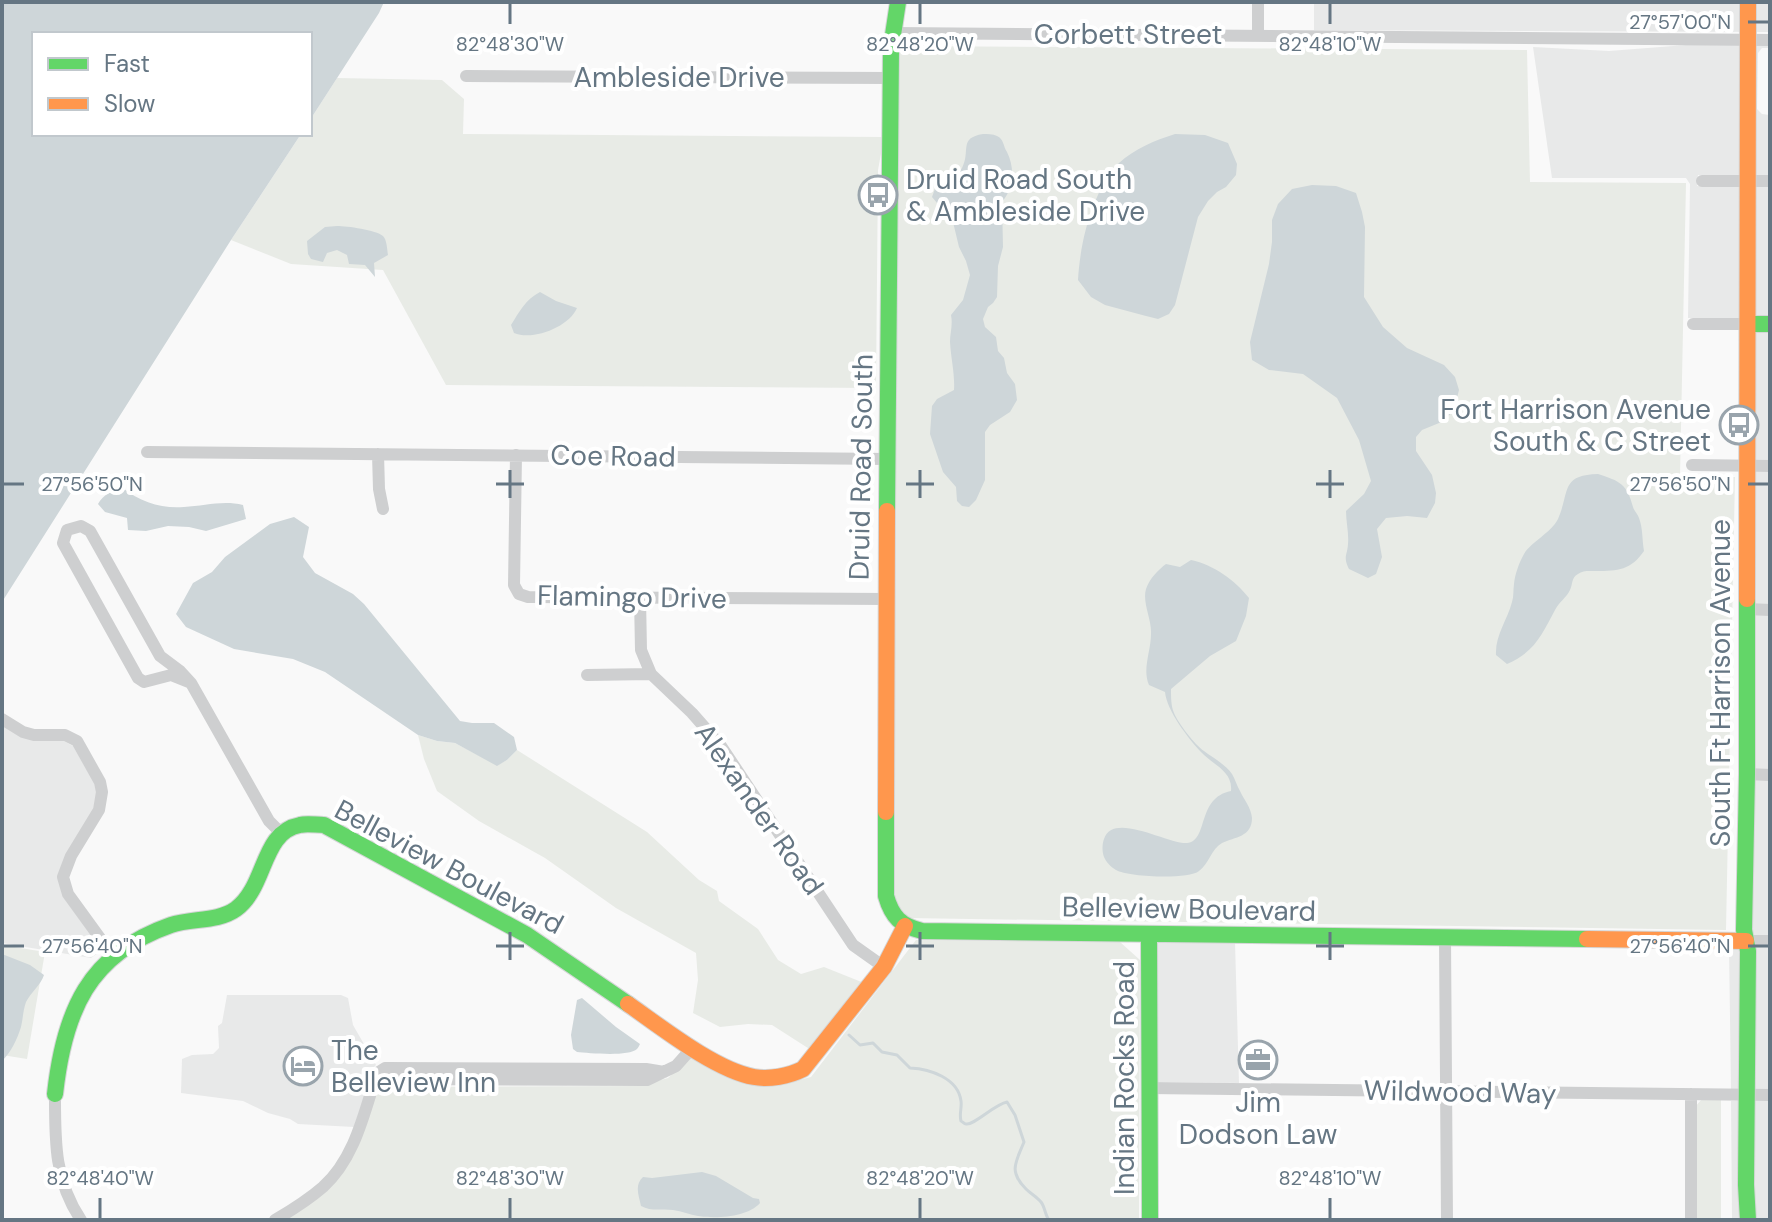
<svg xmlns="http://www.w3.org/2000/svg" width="1772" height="1222" viewBox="0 0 1772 1222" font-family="'DM Sans',sans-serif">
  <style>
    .built { fill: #e8e9e9 }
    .green { fill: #e8ebe6 }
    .water { fill: #ced6d9 }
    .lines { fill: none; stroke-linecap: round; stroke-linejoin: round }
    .stream { stroke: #ced6d9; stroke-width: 3 }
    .fast-casing { stroke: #d5d6d7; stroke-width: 18 }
    .slow-casing { stroke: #d5d6d7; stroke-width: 18 }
    .street { stroke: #cecfd0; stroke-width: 12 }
    .fast { stroke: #63d668; stroke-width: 16 }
    .slow { stroke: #ff974d; stroke-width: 16 }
    .ticks { fill: none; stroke: #657683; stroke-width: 3 }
    .labels { text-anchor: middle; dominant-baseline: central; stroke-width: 8; stroke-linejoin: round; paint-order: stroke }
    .street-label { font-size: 28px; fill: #657683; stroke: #fff }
    .poi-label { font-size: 28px; fill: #657683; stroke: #fff; text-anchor: start }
    .ticks-label { font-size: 20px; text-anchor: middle; fill: #657683; stroke: #fff; stroke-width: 8; stroke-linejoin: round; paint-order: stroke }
  </style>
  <rect width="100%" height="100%" fill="#f9f9f9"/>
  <path class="built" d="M1314,2h456v30l-456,-2z
    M1686,45h57v131l-45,-1 -1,11 46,1v131h-55l2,-134 -4,-6h-134l-19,-131 76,4z
    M1753,45h17v3h-8l-4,5 -1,56 5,5 8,1v61h-17z
    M1753,187h17v131h-17z
    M1753,330h17v130h-18z
    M1752,472h18v132h-18z
    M1752,615h18v154h-18z
    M2,725l62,16 9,5 22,38 2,8 -3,16 -36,70 6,20 38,52 -11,8 -89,-15z
    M1752,780h18v156l-20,-1z
    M1158,941l77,1 4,141 -84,-1v-57z
    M1729,947h13v142h-11z
    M1752,947h18v142h-18z
    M227,995h114l7,3 5,27 23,40 -6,6 1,5 -17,51 -56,-3 -8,-5 -22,-6 -25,-12 -62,-8 1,-34 10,-4 21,-1 6,-6 -1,-22 4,-3z
    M1731,1101h10l1,119h-10z
    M1752,1101h18v119h-17z"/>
  <path class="green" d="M899,46l628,4 3,132 156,1 -6,293 55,1 -9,453 -819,-12 -14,-21z
    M337,78l105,2 22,19 -1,35 421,3 -6,33 -2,218 -430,-3 -63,-115 -92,-6 -60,-24 70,-106h9v-14z
    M418,735l19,6 18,2 42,22 10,-5 10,-10 130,82 52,48 18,11 2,10 39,28 20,31 23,14 23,-7 40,16 -53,67 -39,-25 -24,-1 -28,3 -27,-14 5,-33 -2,-27 -80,-45 -71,-50 -66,-37 -42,-30 -13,-32z
    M916,940l204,2 20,18 -1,260h-857l50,-36 42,-92 6,-5 258,-1 30,-8 24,-23 107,25 12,-3z
    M2,945l43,7 -18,107 -25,-4z
    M1702,1099h19v121h-24l-2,-113z"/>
  <path class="water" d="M2,2h382l-5,11 -69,107v-86h-276v100h267l-70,106 -229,362z
    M983,134c4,0 10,0 14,2 7,3 6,10 10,16 8,16 7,36 -5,50l1,45 -5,19 -1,31 -4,6 -5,4 -5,12 2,8 11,10 2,14 6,7 3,15 8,11 2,16 -7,12 -20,13 -5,7v48l-9,20 -7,7 -7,-1 -5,-5 -1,-14 -13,-15 -13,-38 2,-28 5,-7 17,-9c1,-16 -3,-31 -4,-48 0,-9 3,-17 1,-27l12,-15 7,-25 -4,-14 -7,-14 -6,-25 -21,-25 4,-11c9,-4 21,-8 26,-18 9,-17 -4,-30 21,-34z
    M1175,134l30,1 23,8 9,21 -1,11 -10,12 -9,5 -9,9 -10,16 -23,88 -6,9 -11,5 -12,-3 -41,-11 -14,-8 -13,-17c2,-37 14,-89 41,-117 15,-14 37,-23 56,-29z
    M1312,185l24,1 20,7 6,19 3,15 -1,70 19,30 24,21 37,17 11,12 4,13 -5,20 -10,11 -22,9 -6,7v14l16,24 4,18 -1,10 -8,15 -20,-2 -21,2 -9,11 5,28 -6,17 -8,4 -19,-9c-6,-13 -2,-12 -1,-25 1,-11 -2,-22 -2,-33l18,-17 7,-13 -12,-41 -22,-42 -34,-24 -34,-4 -17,-10 -2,-18 19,-78 3,-22v-22l6,-16 14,-15z
    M337,226c10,0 39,4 46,10 4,4 4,13 5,19l-14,8 1,14 -10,-12 -16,-1 -2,-9 -10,-5 -10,3 -4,9 -12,-3 -3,-5 -1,-13 18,-14z
    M540,292l16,9 21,7c-8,19 -44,33 -63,25l-3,-8c8,-13 15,-26 29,-33z
    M1598,474c22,7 29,10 35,33 1,4 5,7 6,11 4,10 3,23 5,33 -13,19 -26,20 -48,20 -6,0 -13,-1 -18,3 -7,4 -5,10 -8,16 -3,7 -11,12 -15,20 -13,24 -20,42 -48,54l-11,-9c-1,-20 11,-34 16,-53 2,-6 1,-12 2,-18 1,-10 5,-21 10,-30 8,-13 27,-21 34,-35 12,-27 2,-44 40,-45z
    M123,488c17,14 39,21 61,19 20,-1 39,-7 59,-2l3,14 -40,12 -17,-4 -21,-1 -22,5 -18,-1 -1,-12 -22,-6 -7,-8c5,-9 14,-14 25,-16z
    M294,517l15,10 -6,30 12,16 38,21 11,10 96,117 12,2h22l20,14 3,13 -10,10 -10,6 -42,-23 -18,-2 -19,-6 -93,-63 -32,-13 -59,-10 -48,-22 -10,-13 17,-31 19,-11 13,-15 45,-33z
    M1191,560c23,5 44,20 58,38l-3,18 -10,25 -26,15 -39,33c0,8 0,17 3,24 4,10 21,32 30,38 9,7 21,13 28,23 3,5 5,12 8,17 4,9 11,16 12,27 0,19 -17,19 -30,25 -11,6 -13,21 -23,28 -11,9 -71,6 -83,-1 -5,-3 -10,-8 -12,-13 -2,-5 -2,-13 0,-18 9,-28 63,5 83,4 22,-2 9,-45 44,-52 2,-20 -18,-26 -30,-39 -13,-14 -34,-41 -36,-60l-16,-7c-7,-16 2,-34 2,-51 1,-15 -9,-31 -5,-45 4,-11 12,-19 20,-25l14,3z
    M2,954l28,11 14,10c-3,10 -13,17 -18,27 -3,8 -3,17 -5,25 -4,13 -10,25 -19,34z
    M582,998l34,29 24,17c-1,2 -2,4 -3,5 -8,8 -49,4 -60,3l-4,-3 -2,-14 6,-35z
    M702,1172l14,4 37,22 6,1 1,4c-12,14 -43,16 -62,13 -8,-1 -16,-5 -25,-6 -11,-2 -21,2 -32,-4 -2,-10 -7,-21 2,-29l9,1z"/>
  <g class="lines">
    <path class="stream" d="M849,1035l11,10 13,-2 9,9 15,3 13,13c20,1 48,10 51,33 1,7 -2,13 0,20 2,1 3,3 5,3 7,2 29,-20 41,-22l8,13 9,27c-8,20 -16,29 2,47 5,5 11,8 15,13 4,5 4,13 8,18"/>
    <defs>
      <path id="fast" d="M1748,324h22
        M887,511l4,-463 7,-46
        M1747,599v175l-3,156 4,21 -2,234 2,35
        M886,812v84c6,21 15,30 36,35l665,8
        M1149,935l1,285
        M55,1094c9,-82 33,-140 116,-169 21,-7 47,-3 65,-16 31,-23 25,-77 64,-84 7,-2 16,0 24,0l203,110 101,69"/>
      <path id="slow" d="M1747,599l1,-597
        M886,812l1,-301
        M1587,939l159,2
        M628,1004c33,23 87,66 126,73 15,3 35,-1 49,-8l81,-102 21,-41"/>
    </defs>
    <use href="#fast" class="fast-casing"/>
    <use href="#slow" class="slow-casing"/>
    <path class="street" d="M1258,2v33
      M893,33l877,7
      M466,76l425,2
      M1702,181h68
      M1693,324h55
      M147,452l740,7
      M378,454l1,35 4,20
      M516,455l-2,130 5,9 9,3 358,2
      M1692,465l78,1
      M640,598l1,52 10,24 41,39 29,33 132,199 31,22
      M1747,609l23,1
      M587,675l64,-1
      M191,683l-20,-8 -27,7 -6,-4 -75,-135 4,-13 14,-4 9,5 70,125 20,15 11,12 78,138 11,11
      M2,719l21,13 11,3h31l12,6 23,41 2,10 -3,18 -28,46 -8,21 5,17 45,62
      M1747,774l23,1
      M1445,938l2,282
      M1746,941h24
      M377,1073l9,6 261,1 29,-14 16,-18
      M1149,1088l621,7
      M55,1094c0,46 -1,86 26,126
      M1691,1094v126
      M275,1220c17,-10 33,-20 48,-33 32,-29 41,-74 54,-114l8,-5 261,1 18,3"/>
    <use href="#fast" class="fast"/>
    <use href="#slow" class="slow"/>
  </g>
  <path class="ticks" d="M510,4v20M920,4v20M1330,4v20M1748,22h20M510,470v28M920,470v28M1330,470v28M4,484h20M496,484h28M906,484h28M1316,484h28M1748,484h20M510,932v28M920,932v28M1330,932v28M4,946h20M496,946h28M906,946h28M1316,946h28M1748,946h20M100,1198v20M510,1198v20M920,1198v20M1330,1198v20"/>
  <defs>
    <symbol id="bus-ring" viewBox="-11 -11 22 22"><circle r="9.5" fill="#fff" stroke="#99a4ac" stroke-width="1.5"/><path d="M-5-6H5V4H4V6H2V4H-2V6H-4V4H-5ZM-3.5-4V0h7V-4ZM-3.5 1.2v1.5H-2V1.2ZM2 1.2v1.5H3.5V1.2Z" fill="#99a4ac"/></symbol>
    <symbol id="office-ring" viewBox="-11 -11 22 22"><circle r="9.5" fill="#fff" stroke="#99a4ac" stroke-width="1.5"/><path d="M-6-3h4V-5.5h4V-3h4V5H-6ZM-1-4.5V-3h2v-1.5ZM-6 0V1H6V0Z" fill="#99a4ac"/></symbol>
    <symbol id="hotel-ring" viewBox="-11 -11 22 22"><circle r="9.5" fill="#fff" stroke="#99a4ac" stroke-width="1.5"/><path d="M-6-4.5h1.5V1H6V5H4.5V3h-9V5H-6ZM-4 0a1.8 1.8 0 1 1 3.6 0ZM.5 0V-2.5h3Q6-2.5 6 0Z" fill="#99a4ac"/></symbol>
  </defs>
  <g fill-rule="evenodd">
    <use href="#bus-ring" x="856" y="173" width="44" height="44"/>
    <use href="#bus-ring" x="1717" y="403" width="44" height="44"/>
    <use href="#office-ring" x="1236" y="1038" width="44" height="44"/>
    <use href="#hotel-ring" x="281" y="1044" width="44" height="44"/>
  </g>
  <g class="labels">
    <g class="street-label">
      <text x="1128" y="34">Corbett Street</text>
      <text x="679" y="77">Ambleside Drive</text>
      <text transform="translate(613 456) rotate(1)">Coe Road</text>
      <text transform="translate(861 467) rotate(-89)">Druid Road South</text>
      <text transform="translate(632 597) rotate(1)">Flamingo Drive</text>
      <text transform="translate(1720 683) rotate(-90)">South Ft Harrison Avenue</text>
      <text transform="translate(759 809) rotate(55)">Alexander Road</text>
      <text transform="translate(449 867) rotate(28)">Belleview Boulevard</text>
      <text transform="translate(1189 909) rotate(1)">Belleview Boulevard</text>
      <text transform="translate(1124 1078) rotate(-90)">Indian Rocks Road</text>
      <text transform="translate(1460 1092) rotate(1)">Wildwood Way</text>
    </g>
    <g class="poi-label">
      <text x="906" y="179">Druid Road South<tspan x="906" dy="32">&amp; Ambleside Drive</tspan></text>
      <text x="1711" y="409" text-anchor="end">Fort Harrison Avenue<tspan x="1711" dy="32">South &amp; C Street</tspan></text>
      <text x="331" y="1050">The<tspan x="331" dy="32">Belleview Inn</tspan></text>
      <text x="1258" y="1102" text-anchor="middle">Jim<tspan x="1258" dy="32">Dodson Law</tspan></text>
    </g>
  </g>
  <g class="ticks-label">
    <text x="1680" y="29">27°57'00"N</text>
    <text x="510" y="51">82°48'30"W</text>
    <text x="920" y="51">82°48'20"W</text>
    <text x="1330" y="51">82°48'10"W</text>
    <text x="92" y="491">27°56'50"N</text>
    <text x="1680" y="491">27°56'50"N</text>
    <text x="92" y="953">27°56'40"N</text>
    <text x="1680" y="953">27°56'40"N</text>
    <text x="100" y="1185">82°48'40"W</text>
    <text x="510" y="1185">82°48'30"W</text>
    <text x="920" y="1185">82°48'20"W</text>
    <text x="1330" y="1185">82°48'10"W</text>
  </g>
  <rect width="1772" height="1222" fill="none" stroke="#657683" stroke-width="8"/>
  <rect x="32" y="32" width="280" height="104" fill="#ffffff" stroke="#c1c8cd" stroke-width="2"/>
  <rect x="48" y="58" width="40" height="12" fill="#63d668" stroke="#c1c8cd" stroke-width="2"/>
  <text x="104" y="72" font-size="24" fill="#657683">Fast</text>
  <rect x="48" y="98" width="40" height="12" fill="#ff974d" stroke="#c1c8cd" stroke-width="2"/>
  <text x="104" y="112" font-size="24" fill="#657683">Slow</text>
</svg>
